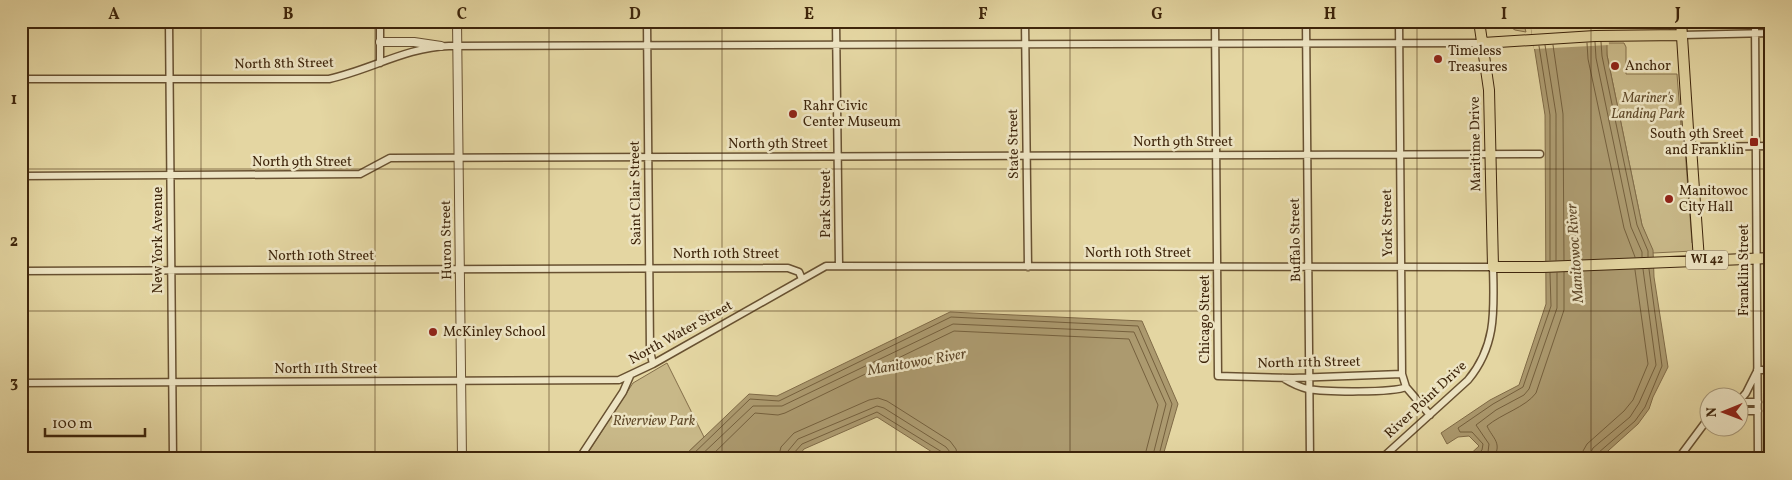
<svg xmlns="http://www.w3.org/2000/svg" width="1792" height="480" viewBox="0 0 1792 480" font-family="Vollkorn,serif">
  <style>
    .green { fill: #c8b888; stroke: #836e4a }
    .water { fill: #ac9a6f; stroke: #806b47 }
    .pier { fill: #e4d6a2 }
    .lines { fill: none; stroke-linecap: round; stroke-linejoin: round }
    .shore { stroke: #75603d; stroke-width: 1 }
    .minor-casing { stroke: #685131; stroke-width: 9 }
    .tertiary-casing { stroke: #685131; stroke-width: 10 }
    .primary-casing { stroke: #3e250b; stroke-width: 12 }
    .minor { stroke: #ede4c3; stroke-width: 6 }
    .tertiary { stroke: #ede4c3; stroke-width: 8 }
    .primary { stroke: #e4d6a2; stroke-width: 10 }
    .grid { fill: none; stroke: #3e250b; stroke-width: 1; stroke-opacity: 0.55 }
    .poi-dot { fill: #8f2418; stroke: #ede4c3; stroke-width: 2 }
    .labels { text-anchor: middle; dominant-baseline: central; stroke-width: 5; stroke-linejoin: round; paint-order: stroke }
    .shield { fill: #ede4c3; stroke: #725e42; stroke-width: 1 }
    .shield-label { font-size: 12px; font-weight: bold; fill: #3e250b }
    .poi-label { font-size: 14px; fill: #3e250b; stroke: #ede4c3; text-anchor: start }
    .street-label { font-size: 14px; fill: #3e250b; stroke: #ede4c3 }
    .park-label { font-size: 14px; font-style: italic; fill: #604a2a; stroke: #ede4c3 }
    .water-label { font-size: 15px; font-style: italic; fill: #5f4829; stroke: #ede4c3 }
    .neatline { fill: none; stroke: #3e250b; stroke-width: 2 }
    .grid-label { font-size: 16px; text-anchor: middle; font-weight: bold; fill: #3e250b }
  </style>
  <rect width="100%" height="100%" fill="#e4d6a2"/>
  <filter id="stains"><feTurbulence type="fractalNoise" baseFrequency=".004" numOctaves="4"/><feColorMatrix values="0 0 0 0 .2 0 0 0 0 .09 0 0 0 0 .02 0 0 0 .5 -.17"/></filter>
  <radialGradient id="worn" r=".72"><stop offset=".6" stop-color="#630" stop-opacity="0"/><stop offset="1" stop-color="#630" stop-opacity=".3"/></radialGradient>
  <path class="green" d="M1501,21h22l3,11 -11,-2z
    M1607,21h67v6l-4,2 -11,-3 -53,1z
    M1606,43h18l2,4v27h51l4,52 4,23 7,94 2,1 -1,7 -40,2 -11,-28 -35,-170z
    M667,363l37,74 -23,22h-97l49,-76z"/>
  <path class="water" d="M1528,21h79v34l35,170 11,25 1,27 14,90 -15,30 -4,12 -11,15 -39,35h-134l14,-13 -10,-10 -11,1 -11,7 -6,-11 49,-33 29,-15 27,-81 -1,-189 -14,-88z
    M950,312l192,9 36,83 -16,55h-219l-66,-42 -73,32 -8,10h-115l68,-65 28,2z"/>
  <path class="pier" d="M1608,27l1,18 -75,4 -3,-21z"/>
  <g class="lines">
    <path class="shore" d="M1595,42l1,16 35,169 11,25v5
      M1601,42l1,14 35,169 11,26v6
      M1587,43l1,16 36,169 11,29
      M1545,45l11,69v146
      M1553,45l10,69 1,146
      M1539,46l11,69v145
      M688,459l62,-60 29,2 172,-84 187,9 34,78 -14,55
      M697,459l56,-53h29l171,-82 181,8 32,72 -14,55
      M708,459l47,-46 23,2 7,-2 169,-82 175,8 29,66 -14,54
      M778,459l3,-12 13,-14 75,-33 9,-2 9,3 63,40 6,8 2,10
      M786,459l2,-8 10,-12 79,-33 7,2 62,39 4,5 1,7
      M792,459l1,-5 9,-10 75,-32 65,40 3,7
      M1472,459l10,-9 1,-6 -11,-12h-12l-2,-4 35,-24 30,-17 28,-81 -1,-33
      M1482,459l6,-7 1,-8 -13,-19 20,-15 28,-15 5,-6 28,-81v-35
      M1493,459c10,-16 0,-20 -6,-33 14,-12 39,-19 49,-33l28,-83v-38
      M1582,459l1,-8 4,-7 37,-33 9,-11 15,-36 -13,-94
      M1590,459v-5l3,-6 37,-31 9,-14 17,-38 -13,-96
      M1596,459l2,-6 37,-32 10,-14 17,-41 -13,-97"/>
    <defs>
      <path id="minor" d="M169,21l4,438
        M647,21l3,330 3,13
        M836,21l3,245
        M1025,21l3,246
        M1215,21l3,355 75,2 109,-4
        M1306,21l4,438
        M1399,21l3,353 4,13 24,28
        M1755,21l3,438
        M1682,35l89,-2
        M380,63v-42
        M21,79h308c41,-9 78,-32 120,-33l1034,-3
        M1691,147l80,-1
        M21,176l339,-2 30,-16 1150,-4
        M21,271l767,-3 11,4 3,7
        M1757,370h14
        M1283,378c8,5 16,9 25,11 16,3 85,4 98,-2
        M21,383l598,-3 34,-16 173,-98 667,1c1,42 4,78 -25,113l-87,79
        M1740,400l6,-7 10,-20
        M1740,402h18
        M1740,411h18
        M579,459l44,-67 7,-16
        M1678,459l32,-43"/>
      <path id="tertiary" d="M457,21l5,438
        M380,42h34l27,4"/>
      <path id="primary" d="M1479,21l10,69 4,177h50l228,-9
        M1681,21l7,108 3,18 8,113
        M1483,43l112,-7 87,-1"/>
    </defs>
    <use href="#minor" class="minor-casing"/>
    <use href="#tertiary" class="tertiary-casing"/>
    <use href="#primary" class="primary-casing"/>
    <use href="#minor" class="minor"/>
    <use href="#tertiary" class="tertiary"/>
    <use href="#primary" class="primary"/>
  </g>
  <path class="grid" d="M201,21v438M375,21v438M549,21v438M722,21v438M896,21v438M1070,21v438M1243,21v438M1417,21v438M1591,21v438M21,169h1750M21,311h1750"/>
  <g class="poi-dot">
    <circle cx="1438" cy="59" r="5"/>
    <circle cx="1615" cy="66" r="5"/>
    <circle cx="793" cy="114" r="5"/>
    <rect x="1749" y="137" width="10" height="10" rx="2.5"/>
    <circle cx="1669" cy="199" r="5"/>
    <circle cx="433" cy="332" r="5"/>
  </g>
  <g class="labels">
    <rect class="shield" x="1686" y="250.5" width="42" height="19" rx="4"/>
    <g class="shield-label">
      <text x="1707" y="260">WI 42</text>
    </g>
    <g class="poi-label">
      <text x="1448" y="51">Timeless<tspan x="1448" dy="16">Treasures</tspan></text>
      <text x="1625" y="66">Anchor</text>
      <text x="803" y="106">Rahr Civic<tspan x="803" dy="16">Center Museum</tspan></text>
      <text x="1744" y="134" text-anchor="end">South 9th Sreet<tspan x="1744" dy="16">and Franklin</tspan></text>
      <text x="1679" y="191">Manitowoc<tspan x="1679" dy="16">City Hall</tspan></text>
      <text x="443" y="332">McKinley School</text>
    </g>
    <g class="street-label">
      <text transform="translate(284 64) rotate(-1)">North 8th Street</text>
      <text x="1183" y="142">North 9th Street</text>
      <text x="778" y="144">North 9th Street</text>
      <text transform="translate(1014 144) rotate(-91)">State Street</text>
      <text transform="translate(1476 144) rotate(-91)">Maritime Drive</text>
      <text x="302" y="162">North 9th Street</text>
      <text transform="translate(636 193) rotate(-91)">Saint Clair Street</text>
      <text transform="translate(826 204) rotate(-90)">Park Street</text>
      <text transform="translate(1388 223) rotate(-91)">York Street</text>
      <text transform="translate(158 240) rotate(-90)">New York Avenue</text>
      <text transform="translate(447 240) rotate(-91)">Huron Street</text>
      <text transform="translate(1296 240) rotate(-91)">Buffalo Street</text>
      <text x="1138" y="253">North 10th Street</text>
      <text x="726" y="254">North 10th Street</text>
      <text x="321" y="256">North 10th Street</text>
      <text transform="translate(1744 270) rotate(-90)">Franklin Street</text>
      <text transform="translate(1205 319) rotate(-90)">Chicago Street</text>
      <text transform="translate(681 333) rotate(-29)">North Water Street</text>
      <text transform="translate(1309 363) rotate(-1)">North 11th Street</text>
      <text x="326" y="369">North 11th Street</text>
      <text transform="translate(1426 400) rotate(-43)">River Point Drive</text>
    </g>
    <g class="park-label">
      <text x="1648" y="98">Mariner's<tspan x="1648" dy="16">Landing Park</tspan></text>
      <text x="654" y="421">Riverview Park</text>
    </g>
    <g class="water-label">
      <text transform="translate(1576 253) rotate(-94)">Manitowoc River</text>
      <text transform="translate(917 363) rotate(-10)">Manitowoc River</text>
    </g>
  </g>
  <rect width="1792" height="480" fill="none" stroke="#e4d6a2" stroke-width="55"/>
  <g transform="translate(1724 412) rotate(269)"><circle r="24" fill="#ede4c3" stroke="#a79879"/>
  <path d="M0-4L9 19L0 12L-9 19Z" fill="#8f2418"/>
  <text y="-8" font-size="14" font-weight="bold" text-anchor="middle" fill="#3e250b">N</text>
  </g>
  <path d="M45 428v8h100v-8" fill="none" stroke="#3e250b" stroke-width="2.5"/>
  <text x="52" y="428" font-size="15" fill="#3e250b" stroke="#ede4c3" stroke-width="4" paint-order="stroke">100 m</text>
  <rect x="28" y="28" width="1736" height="424" class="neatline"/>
  <g class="grid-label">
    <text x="114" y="19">A</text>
    <text x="288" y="19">B</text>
    <text x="462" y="19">C</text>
    <text x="635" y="19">D</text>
    <text x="809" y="19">E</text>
    <text x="983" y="19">F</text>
    <text x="1157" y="19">G</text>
    <text x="1330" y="19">H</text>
    <text x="1504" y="19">I</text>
    <text x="1678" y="19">J</text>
    <text x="14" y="104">1</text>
    <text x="14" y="246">2</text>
    <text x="14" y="387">3</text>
  </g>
  <rect width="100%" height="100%" filter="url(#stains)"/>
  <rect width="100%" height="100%" fill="url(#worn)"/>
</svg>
